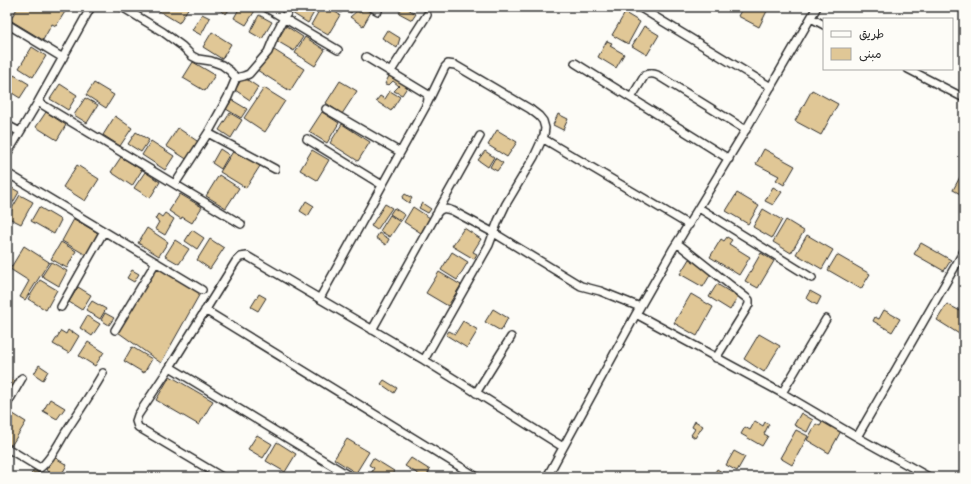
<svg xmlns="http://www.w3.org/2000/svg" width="971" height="484" viewBox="0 0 971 484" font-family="Dekko,'Playpen Sans Arabic',sans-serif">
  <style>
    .building { fill: #e0c796; stroke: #2b2b2b }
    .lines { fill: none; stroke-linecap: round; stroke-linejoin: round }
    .street-casing { stroke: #2b2b2b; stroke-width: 10 }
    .street { stroke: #fdfcf7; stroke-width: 7 }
  </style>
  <rect width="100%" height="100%" fill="#fdfcf7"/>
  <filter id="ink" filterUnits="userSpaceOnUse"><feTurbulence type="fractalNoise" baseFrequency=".025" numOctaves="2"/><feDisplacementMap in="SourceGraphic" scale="8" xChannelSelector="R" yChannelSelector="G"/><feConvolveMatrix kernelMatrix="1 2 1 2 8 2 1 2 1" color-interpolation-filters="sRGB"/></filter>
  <g filter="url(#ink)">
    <path class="building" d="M18,7h50l-12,19 -4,-2 -9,16 -33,-20z
      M162,7h27l-10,16 -20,-12z
      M215,7h16l-5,7z
      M240,7h12l4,2 -10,16 -12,-7z
      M296,7h21l-9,16 -16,-10z
      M321,7h6l13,8 -12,20 -17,-10z
      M337,7h23l-1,2 -5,-1 -3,5 -7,-4 -3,4 -5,-5z
      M403,7h2l11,7 -4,6 -13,-7z
      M743,7h26l-10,20 -21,-11z
      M363,8l8,4 -8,14 -13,-9 7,-6 3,2z
      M625,13l15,9 -12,22 -16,-9z
      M202,14l8,4 -9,17 -9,-5z
      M259,15l13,7 -10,17 -12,-7z
      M286,26l17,11 -9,14 -17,-10z
      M644,26l15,9 -12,20 -15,-9z
      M387,30l13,8 -3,10 -15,-10z
      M212,32l19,12 -9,15 -19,-12z
      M305,37l20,13 -10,16 -20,-13z
      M607,41l5,2 -2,3 14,8 -8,14 -18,-11z
      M32,47l14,9 -13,21 -14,-9z
      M271,48l33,21 -14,22 -33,-21z
      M193,62l22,13 -10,16 -22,-13z
      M14,75l15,9 -9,14 -13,-8v-4z
      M389,76l19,10 -6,9 -8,-4 5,-5 -6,-5 -4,4 -4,-1z
      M243,77l15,10 -8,13 -15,-10z
      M340,81l17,10 -15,23 -16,-11z
      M94,83l20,12 -8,13 -20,-13z
      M60,84l17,11 -9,15 -18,-11z
      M264,88l21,13 -20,31 -21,-14z
      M812,90l26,14 -17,31 -26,-14z
      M390,91l10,6 -9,14 -15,-10 4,-5 5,3z
      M85,98l13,7 -11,18 -13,-8z
      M232,100l15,9 -6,9 -15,-9z
      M46,112l20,13 -9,15 -21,-13z
      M322,112l17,11 -12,20 -18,-11z
      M230,113l12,7 -11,18 -12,-8z
      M558,114l10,5 -5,11 -10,-5z
      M115,116l17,12 -12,18 -17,-11z
      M342,124l28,18 -12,19 -28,-18z
      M178,128l22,15 -12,17 -22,-14z
      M497,130l20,12 -10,15 -19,-12z
      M136,132l13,8 -8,12 -13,-8z
      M151,141l23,15 -9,14 -23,-15z
      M220,149l9,6 -8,14 -9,-6z
      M764,149l31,17 -11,19 -8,-5 3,-4 -23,-12z
      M234,150l26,16 -14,22 -26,-16z
      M312,150l17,10 -12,20 -17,-10z
      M485,151l9,6 -6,10 -10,-7z
      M121,157l21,13 -10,16 -21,-14z
      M495,158l8,5 -6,8 -7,-4z
      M77,165l22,14 -14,22 -22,-14z
      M145,172l15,10 -10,16 -16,-10z
      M219,175l20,13 -13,20 -20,-12z
      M960,177l4,2v17l-11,-6z
      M7,185l12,7 -12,21z
      M773,187l9,5 -9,13 -8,-4z
      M737,193l22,13 -11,18 -22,-13z
      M180,194l22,13 -10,16 -10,-6 -1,2 -12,-8z
      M405,194l7,4 -3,5 -7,-5z
      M20,195l13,7 -12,22 -14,-7z
      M306,201l8,5 -6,10 -8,-5z
      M422,203l9,6 -3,4 -9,-5z
      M385,204l7,4 -15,22 -6,-4z
      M39,207l22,13 -7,14 -23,-13z
      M413,207l17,11 -9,15 -17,-11z
      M394,208l11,7 -4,6 -11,-7z
      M763,209l19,11 -10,18 -19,-11z
      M165,213l9,6 -9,16 -10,-6 4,-7 -4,-3 3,-5 4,3z
      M390,215l10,7 -10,15 -10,-6z
      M74,219l24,14 -12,22 -24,-14z
      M786,220l18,11 -13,22 -18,-11z
      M147,228l21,14 -9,14 -21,-13z
      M464,228l17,11 -8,13 4,2 -3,5 -22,-13z
      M192,230l12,8 -7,11 -12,-8z
      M379,233l10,6 -3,6 -10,-7z
      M807,235l26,15 -11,19 -26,-15z
      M727,237l5,3 -3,4 21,13 -11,18 -29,-18 11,-18 3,2z
      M210,239l14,9 -14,21 -13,-9z
      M175,240l14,9 -10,15 -14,-8z
      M61,242l15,9 -9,17 -16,-9z
      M921,243l30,17 -7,11 -30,-17z
      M24,246l25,16 -24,38 -5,-3 9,-16 -19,-12z
      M452,252l16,10 -11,18 -16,-10z
      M761,253l13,8 -16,27 -13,-7z
      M837,255l33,19 -9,15 -33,-19z
      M689,259l23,13 -9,15 -23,-13z
      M51,262l16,9 -8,15 -17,-10z
      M156,262l46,28 -41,73 -46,-33z
      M132,270l7,4 -5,8 -7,-4z
      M439,272l22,13 -13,21 -22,-13z
      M40,280l17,10 -11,20 -18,-11z
      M717,284l21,13 -8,13 -21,-13z
      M78,287l13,8 -9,15 -13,-8z
      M810,291l11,6 -4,8 -11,-7z
      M259,294l7,4 -8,13 -7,-4z
      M691,294l22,13 -16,29 -23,-13z
      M92,301l14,8 -6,10 -14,-9z
      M947,304l17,9v24l-27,-17z
      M493,309l15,9 -7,13 -16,-9z
      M884,310l16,9 -8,13 -19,-11 2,-4 4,2z
      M105,313l9,5 -5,7 -8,-5z
      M87,316l13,8 -8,12 -12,-8z
      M463,321l15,9 -11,18 -21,-13 3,-4 6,3z
      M68,330l4,3v-2l7,5 -10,17 -16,-9 8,-13 5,3z
      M759,334l21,12 -16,26 -20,-13z
      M88,342l16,10 -9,14 -16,-10z
      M132,347l20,12 -8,14 -20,-12z
      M39,365l9,6 -5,9 -9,-6z
      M170,376l43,25 -14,24 -43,-25z
      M7,377l9,5 -6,11 -3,-2z
      M384,380l13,8 -3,5 -13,-9z
      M50,399l15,9 -8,11 -14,-8z
      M10,412l16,10 -15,24 -4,-3v-26z
      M801,413l12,7 -6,12 -13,-7z
      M695,421l8,5 -8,12 -4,-3 4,-6 -3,-2z
      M755,421l8,5 2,-4 4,2 -5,10 4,2 -6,10 -21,-12 4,-7 5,3z
      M823,421l18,10 -12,22 -22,-13 9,-16 4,2z
      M796,430l12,6 -16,29 -12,-7z
      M257,435l15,9 -9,14 -15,-9z
      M347,439l22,13 -13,21 -22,-14z
      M277,442l19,12 -11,18 -19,-11z
      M734,451l11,6 -8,14 -11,-6z
      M54,457l13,8 -7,12h-9l2,-3 -7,-4z
      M373,458l21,13 -3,6h-22l5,-9 -5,-3z
      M411,458l19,12 -4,7h-3l-18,-11z
      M717,469l13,8h-18z
      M34,470l12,7h-14l-2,-1z
      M786,471l11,6h-14z"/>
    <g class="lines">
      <defs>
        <path id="street" d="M122,7l41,25 19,14 10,10 6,3 13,2 11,4 8,6 6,7 -8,19 -20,36 -33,51
          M265,7l73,43
          M371,7l7,4
          M639,7l132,80
          M817,7l-69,119 -66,109 -9,14 -37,65 146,79 75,44 72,40
          M811,18l13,7
          M7,24l56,34
          M575,63l154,96
          M908,69l56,29
          M391,71l36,-56
          M236,78l8,-2 5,-2 19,-22 7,-17 9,-17 7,-11
          M631,98l14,-23c5,-2 8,-2 12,0l89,55
          M38,102l203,122
          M326,109l74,43
          M7,125l13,7
          M208,133l67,36
          M542,138l147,87
          M307,139l75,46
          M7,154l31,-52 53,-95
          M7,173l195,117
          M699,208l113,70
          M438,211l42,-75
          M677,243l72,57v4l-2,4 -31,50
          M320,298l107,-194 1,-5 -1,-5 -61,-37
          M61,307l43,-76
          M205,310l272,167
          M115,330l41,-68
          M372,330l64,-115c4,-8 10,-7 17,-4l41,22 87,53 19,5 40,16
          M424,360l65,-115 9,-24 8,-17 28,-47 6,-13 4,-9 1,-7 -2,-7 -4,-5 -9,-7 -75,-44 -7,-1 -3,3 -18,37
          M170,367l181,110
          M476,393l35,-56
          M782,393l44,-74
          M7,404l15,-26
          M857,437l107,-186
          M7,448l33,20c11,-9 18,-23 25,-35 13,-20 26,-39 38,-60
          M222,477l-84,-50 -2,-6 2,-6 32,-48 66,-106 4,-4 7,-1 177,104 139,87
          M547,477l89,-163"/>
      </defs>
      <use href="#street" class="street-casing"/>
      <use href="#street" class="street"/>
    </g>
  </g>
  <rect width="971" height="484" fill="none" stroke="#fdfcf7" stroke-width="24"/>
  <rect x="12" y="12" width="947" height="460" fill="none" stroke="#2b2b2b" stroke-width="1.5" filter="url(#ink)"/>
  <rect x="823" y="18" width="130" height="52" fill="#fdfcf7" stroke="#a9a8a5"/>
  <rect x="831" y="31" width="20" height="6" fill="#fdfcf7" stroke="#a9a8a5"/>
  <text x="859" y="38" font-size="12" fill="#2b2b2b">طريق</text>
  <rect x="831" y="48" width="20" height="12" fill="#e0c796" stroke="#a9a8a5"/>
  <text x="859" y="58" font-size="12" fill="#2b2b2b">مبنى</text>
</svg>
